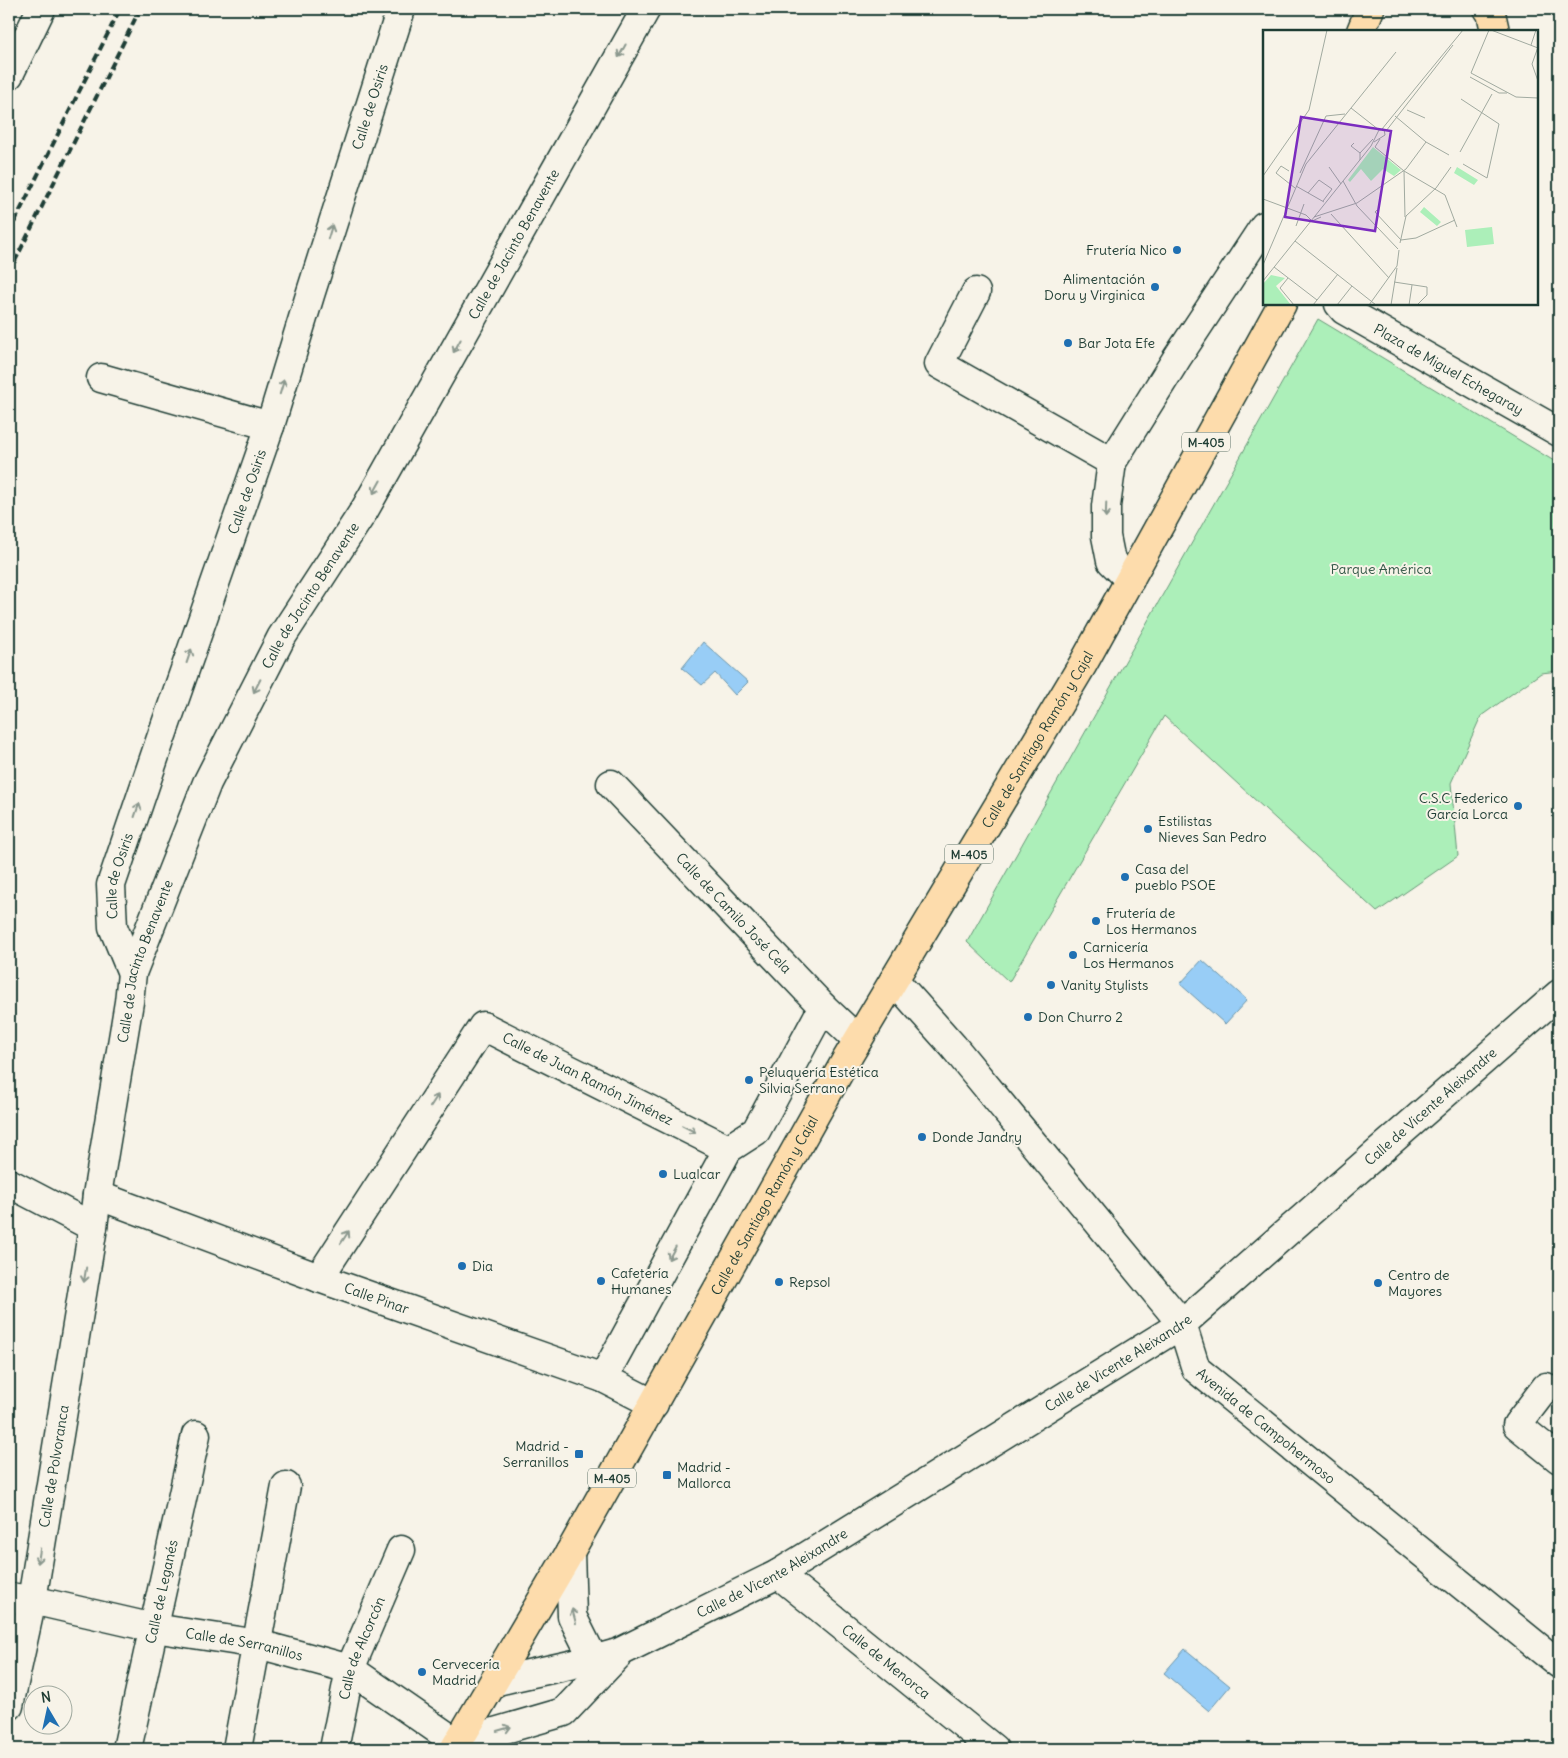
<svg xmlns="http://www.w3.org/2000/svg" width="1568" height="1758" viewBox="0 0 1568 1758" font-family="Delius,sans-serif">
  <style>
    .green { fill: #acefb9; stroke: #669676 }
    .water { fill: #98cdf6; stroke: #6893a8 }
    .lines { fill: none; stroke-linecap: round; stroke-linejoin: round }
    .minor-casing { stroke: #1f3d34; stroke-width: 31 }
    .major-casing { stroke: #1f3d34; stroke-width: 31 }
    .minor { stroke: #f7f3e8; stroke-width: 28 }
    .major { stroke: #fddcac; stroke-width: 28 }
    .rail { stroke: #1f3d34; stroke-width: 4; stroke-dasharray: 8 4; stroke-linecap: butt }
    .oneway { stroke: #8b988e }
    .poi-dot { fill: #1f6fb2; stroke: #f7f3e8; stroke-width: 2 }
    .labels { text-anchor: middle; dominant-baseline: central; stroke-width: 4; stroke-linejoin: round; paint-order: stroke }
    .shield { fill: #f7f3e8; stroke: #60746a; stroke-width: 1 }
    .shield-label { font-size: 12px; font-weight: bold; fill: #1f3d34 }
    .street-label { font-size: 14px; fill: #1f3d34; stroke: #f7f3e8 }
    .poi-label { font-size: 14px; fill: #1f3d34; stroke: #f7f3e8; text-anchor: start }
    .park-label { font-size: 14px; fill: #345848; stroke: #f7f3e8 }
    .inset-road { fill: none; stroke: #a1aaa0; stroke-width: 1 }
    .view { fill: #7b2cbf; fill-opacity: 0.15; stroke: #7b2cbf; stroke-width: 2.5 }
    .inset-edge { fill: none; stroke: #1f3d34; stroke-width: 2.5 }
  </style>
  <rect width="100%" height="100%" fill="#f7f3e8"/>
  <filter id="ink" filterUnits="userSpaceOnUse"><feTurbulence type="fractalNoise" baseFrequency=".02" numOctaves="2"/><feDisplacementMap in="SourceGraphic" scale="10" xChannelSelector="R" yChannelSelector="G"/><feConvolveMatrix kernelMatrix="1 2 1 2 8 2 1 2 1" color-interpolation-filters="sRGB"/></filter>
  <g filter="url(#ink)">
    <path class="green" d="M1318,319l241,145v207l-18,2 -60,43 -30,67 7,73 -81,56 -213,-196 -155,266 -42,-40z"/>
    <path class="water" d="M703,642l45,40 -13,13 -20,-22 -13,12 -20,-17z
      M1202,960l45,40 -22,24 -45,-40z
      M1185,1649l45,37 -21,25 -45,-38z"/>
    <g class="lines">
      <defs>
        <g id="minor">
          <path d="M9,75l32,-66"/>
          <path d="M976,292l-37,72 173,98"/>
          <path id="s1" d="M1339,304l5,6 215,122"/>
          <path d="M101,378l169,48"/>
          <path d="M1130,580l-19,-19 -5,-25v-30l6,-44 65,-104 87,-132"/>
          <path id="s2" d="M611,784l212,223 35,33"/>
          <path id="s3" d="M132,973l-19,-46 -2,-42 50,-147 109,-312 40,-131 91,-286"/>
          <path id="s4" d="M894,980l59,66 229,278 14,45 363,295"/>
          <path d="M728,1149l28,-18 67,-124"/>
          <path d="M9,1183l84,44"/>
          <path id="s5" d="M97,1195l222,83 284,100 51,26"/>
          <path id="s6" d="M319,1278l164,-252 245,123 -125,229"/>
          <path d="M1546,1387l-29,38 42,34"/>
          <path d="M570,1552l2,64 22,44"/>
          <path id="s7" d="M778,1574l216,175"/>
          <path id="s8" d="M9,1597l23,3 122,28 104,16 92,25 107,74 107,-31 55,-58"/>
          <path id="s9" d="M494,1682c42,-11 85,-17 126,-30l158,-78 404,-250 377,-330"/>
          <path id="s10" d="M9,1706l23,-106 61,-373 4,-32 32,-193 3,-29 75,-190 74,-145 84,-129 281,-500"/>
          <path id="s11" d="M127,1749l69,-314"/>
          <path d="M237,1749l49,-263"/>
          <path id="s12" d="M334,1749l16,-80 51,-119"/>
        </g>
        <g id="major">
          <path d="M1488,9l3,4 4,18"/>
          <path d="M1361,31l9,-22"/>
          <path id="s13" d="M454,1749l116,-197 276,-492 237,-396 199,-360"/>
        </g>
      </defs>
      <use href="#minor" class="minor-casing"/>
      <use href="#major" class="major-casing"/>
      <use href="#minor" class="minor"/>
      <use href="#major" class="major"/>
      <path class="rail" d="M9,233l111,-224
        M9,273l131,-264"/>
    </g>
    <defs><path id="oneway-shaft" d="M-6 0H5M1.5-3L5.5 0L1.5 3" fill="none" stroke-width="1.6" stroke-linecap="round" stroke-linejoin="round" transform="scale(1.25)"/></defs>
    <g class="oneway">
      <use href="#oneway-shaft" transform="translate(622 51) rotate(119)"/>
      <use href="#oneway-shaft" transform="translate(330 232) rotate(-73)"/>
      <use href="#oneway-shaft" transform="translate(457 346) rotate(119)"/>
      <use href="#oneway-shaft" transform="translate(282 387) rotate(-73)"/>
      <use href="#oneway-shaft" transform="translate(377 487) rotate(119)"/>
      <use href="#oneway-shaft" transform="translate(1106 510) rotate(92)"/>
      <use href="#oneway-shaft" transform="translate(189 656) rotate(-71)"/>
      <use href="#oneway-shaft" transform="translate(257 686) rotate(117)"/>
      <use href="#oneway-shaft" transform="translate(137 810) rotate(-71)"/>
      <use href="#oneway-shaft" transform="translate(434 1101) rotate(-57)"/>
      <use href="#oneway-shaft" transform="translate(689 1129) rotate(27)"/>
      <use href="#oneway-shaft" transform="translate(345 1237) rotate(-57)"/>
      <use href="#oneway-shaft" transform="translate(672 1253) rotate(119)"/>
      <use href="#oneway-shaft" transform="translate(85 1275) rotate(99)"/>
      <use href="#oneway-shaft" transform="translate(39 1556) rotate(99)"/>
      <use href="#oneway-shaft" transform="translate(574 1616) rotate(-105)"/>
      <use href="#oneway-shaft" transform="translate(504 1729) rotate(-16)"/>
    </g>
  </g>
  <g class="poi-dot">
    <circle cx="1177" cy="250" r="5"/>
    <circle cx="1155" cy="287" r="5"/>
    <circle cx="1068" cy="343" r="5"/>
    <circle cx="1518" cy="806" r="5"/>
    <circle cx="1148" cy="829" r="5"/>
    <circle cx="1125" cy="877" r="5"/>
    <circle cx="1096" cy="921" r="5"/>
    <circle cx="1073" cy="955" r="5"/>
    <circle cx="1051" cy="985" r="5"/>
    <circle cx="1028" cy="1017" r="5"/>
    <circle cx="749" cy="1080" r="5"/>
    <circle cx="922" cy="1137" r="5"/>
    <circle cx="663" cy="1174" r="5"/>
    <circle cx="462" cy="1266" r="5"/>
    <circle cx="601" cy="1281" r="5"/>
    <circle cx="779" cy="1282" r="5"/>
    <circle cx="1378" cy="1283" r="5"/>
    <rect x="574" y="1449" width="10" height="10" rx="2.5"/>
    <rect x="662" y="1470" width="10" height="10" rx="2.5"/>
    <circle cx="422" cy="1672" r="5"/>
  </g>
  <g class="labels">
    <g class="shield">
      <rect x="1182" y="432.5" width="48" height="19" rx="4"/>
      <rect x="945" y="844.5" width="48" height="19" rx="4"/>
      <rect x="588" y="1468.5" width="48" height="19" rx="4"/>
    </g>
    <g class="shield-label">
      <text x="1206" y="442">M-405</text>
      <text x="969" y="854">M-405</text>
      <text x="612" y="1478">M-405</text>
    </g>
    <g class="street-label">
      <text stroke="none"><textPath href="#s3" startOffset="912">Calle de Osiris</textPath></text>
      <text stroke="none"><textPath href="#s10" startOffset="1568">Calle de Jacinto Benavente</textPath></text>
      <text stroke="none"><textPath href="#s1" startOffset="128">Plaza de Miguel Echegaray</textPath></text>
      <text stroke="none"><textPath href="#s3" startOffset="508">Calle de Osiris</textPath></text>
      <text stroke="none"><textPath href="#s10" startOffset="1162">Calle de Jacinto Benavente</textPath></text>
      <text stroke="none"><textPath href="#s13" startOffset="1166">Calle de Santiago Ramón y Cajal</textPath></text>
      <text stroke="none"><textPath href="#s3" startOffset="102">Calle de Osiris</textPath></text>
      <text stroke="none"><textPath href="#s2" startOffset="178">Calle de Camilo José Cela</textPath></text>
      <text stroke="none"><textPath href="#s10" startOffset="758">Calle de Jacinto Benavente</textPath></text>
      <text stroke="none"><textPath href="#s6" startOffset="418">Calle de Juan Ramón Jiménez</textPath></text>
      <text stroke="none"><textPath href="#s9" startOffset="1111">Calle de Vicente Aleixandre</textPath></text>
      <text stroke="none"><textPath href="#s13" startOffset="626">Calle de Santiago Ramón y Cajal</textPath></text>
      <text stroke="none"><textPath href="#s5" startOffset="298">Calle Pinar</textPath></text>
      <text stroke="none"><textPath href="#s9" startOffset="706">Calle de Vicente Aleixandre</textPath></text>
      <text stroke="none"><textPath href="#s4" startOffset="586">Avenida de Campohermoso</textPath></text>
      <text stroke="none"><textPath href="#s10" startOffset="244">Calle de Polvoranca</textPath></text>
      <text stroke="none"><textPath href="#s9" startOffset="301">Calle de Vicente Aleixandre</textPath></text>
      <text stroke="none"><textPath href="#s11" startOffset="161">Calle de Leganés</textPath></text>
      <text stroke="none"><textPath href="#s8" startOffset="240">Calle de Serranillos</textPath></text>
      <text stroke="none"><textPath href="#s12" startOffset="105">Calle de Alcorcón</textPath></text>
      <text stroke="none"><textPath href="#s7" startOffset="139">Calle de Menorca</textPath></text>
    </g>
    <g class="poi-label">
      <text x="1167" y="250" text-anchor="end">Frutería Nico</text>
      <text x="1145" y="279" text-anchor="end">Alimentación<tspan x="1145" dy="16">Doru y Virginica</tspan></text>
      <text x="1078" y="343">Bar Jota Efe</text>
      <text x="1508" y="798" text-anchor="end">C.S.C Federico<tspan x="1508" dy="16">García Lorca</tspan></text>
      <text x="1158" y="821">Estilistas<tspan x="1158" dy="16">Nieves San Pedro</tspan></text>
      <text x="1135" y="869">Casa del<tspan x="1135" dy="16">pueblo PSOE</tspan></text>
      <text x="1106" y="913">Frutería de<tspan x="1106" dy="16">Los Hermanos</tspan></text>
      <text x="1083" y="947">Carnicería<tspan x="1083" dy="16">Los Hermanos</tspan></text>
      <text x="1061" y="985">Vanity Stylists</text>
      <text x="1038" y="1017">Don Churro 2</text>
      <text x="759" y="1072">Peluquería Estética<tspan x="759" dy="16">Silvia Serrano</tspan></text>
      <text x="932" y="1137">Donde Jandry</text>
      <text x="673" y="1174">Lualcar</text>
      <text x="472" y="1266">Dia</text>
      <text x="611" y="1273">Cafetería<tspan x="611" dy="16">Humanes</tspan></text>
      <text x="1388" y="1275">Centro de<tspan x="1388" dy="16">Mayores</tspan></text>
      <text x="789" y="1282">Repsol</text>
      <text x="569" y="1446" text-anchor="end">Madrid -<tspan x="569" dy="16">Serranillos</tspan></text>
      <text x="677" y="1467">Madrid -<tspan x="677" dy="16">Mallorca</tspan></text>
      <text x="432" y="1664">Cervecería<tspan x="432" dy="16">Madrid</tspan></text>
    </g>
    <g class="park-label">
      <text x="1381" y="569">Parque América</text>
    </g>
  </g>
  <g transform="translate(1263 30)">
    <rect width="275" height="275" fill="#f7f3e8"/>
    <path d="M110,117l28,23 -7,6 -11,-7 -12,12 -10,-12 -11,13 -2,-2zM194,137l21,13 -4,5 -20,-12zM161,177l17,15 -4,4 -17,-14zM229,197l2,17 -27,3 -2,-17zM8,245l14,3 -9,8 15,19h-28v-21z" fill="#acefb9"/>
    <path class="inset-road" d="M226,0l-18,43 45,24 22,1M228,0l47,18M268,15l5,-15M275,17l-6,17 6,17M207,47l29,16h8M198,69l38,25 -12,54 -24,-14M88,78l28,22M144,80l18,8M119,99l81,-99M123,101l67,-86M117,109l-5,8 29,24 41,24 12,32M163,112l23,13M91,113l-3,3 9,7M197,122l32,-58M97,130v-7l13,-14M66,137l12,17M26,141l-8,-5 -5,7 19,15M141,141l1,46M37,143l26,-57 19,-2M0,146l46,-66 18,-80M80,151l14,25 41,43M33,156l28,16M45,163l11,-13 13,9 -9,12M0,169l43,16 6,6 9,-4M114,180l-2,2 26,28 15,-2 39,-18M68,184l58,64M51,187l43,-14 49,-34 20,-27 -31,-26M33,196l8,-22M32,211l81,64M137,213l6,-27 30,-28 15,-21M0,235l43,-101 90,-112M11,237l43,33M25,248l-8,10 14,17M0,251l108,-135 8,-16 5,-1 1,6 -11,7M131,252l33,5v8l-10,10M50,275l25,-31M74,275l15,-19M106,275l28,-39 2,-16M128,275l6,-37M146,275l3,-20"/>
    <path class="view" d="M38,87l90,14 -16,100 -90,-14z"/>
    <rect width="275" height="275" class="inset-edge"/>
  </g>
  <rect width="1568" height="1758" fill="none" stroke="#f7f3e8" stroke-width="30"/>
  <rect x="15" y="15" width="1538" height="1728" fill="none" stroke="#1f3d34" stroke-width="2" filter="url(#ink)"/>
  <g transform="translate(48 1710) rotate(351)"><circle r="24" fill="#f7f3e8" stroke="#a1aaa0"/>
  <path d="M0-4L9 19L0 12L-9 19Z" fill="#1f6fb2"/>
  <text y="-8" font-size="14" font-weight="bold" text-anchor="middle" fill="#1f3d34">N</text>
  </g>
</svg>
